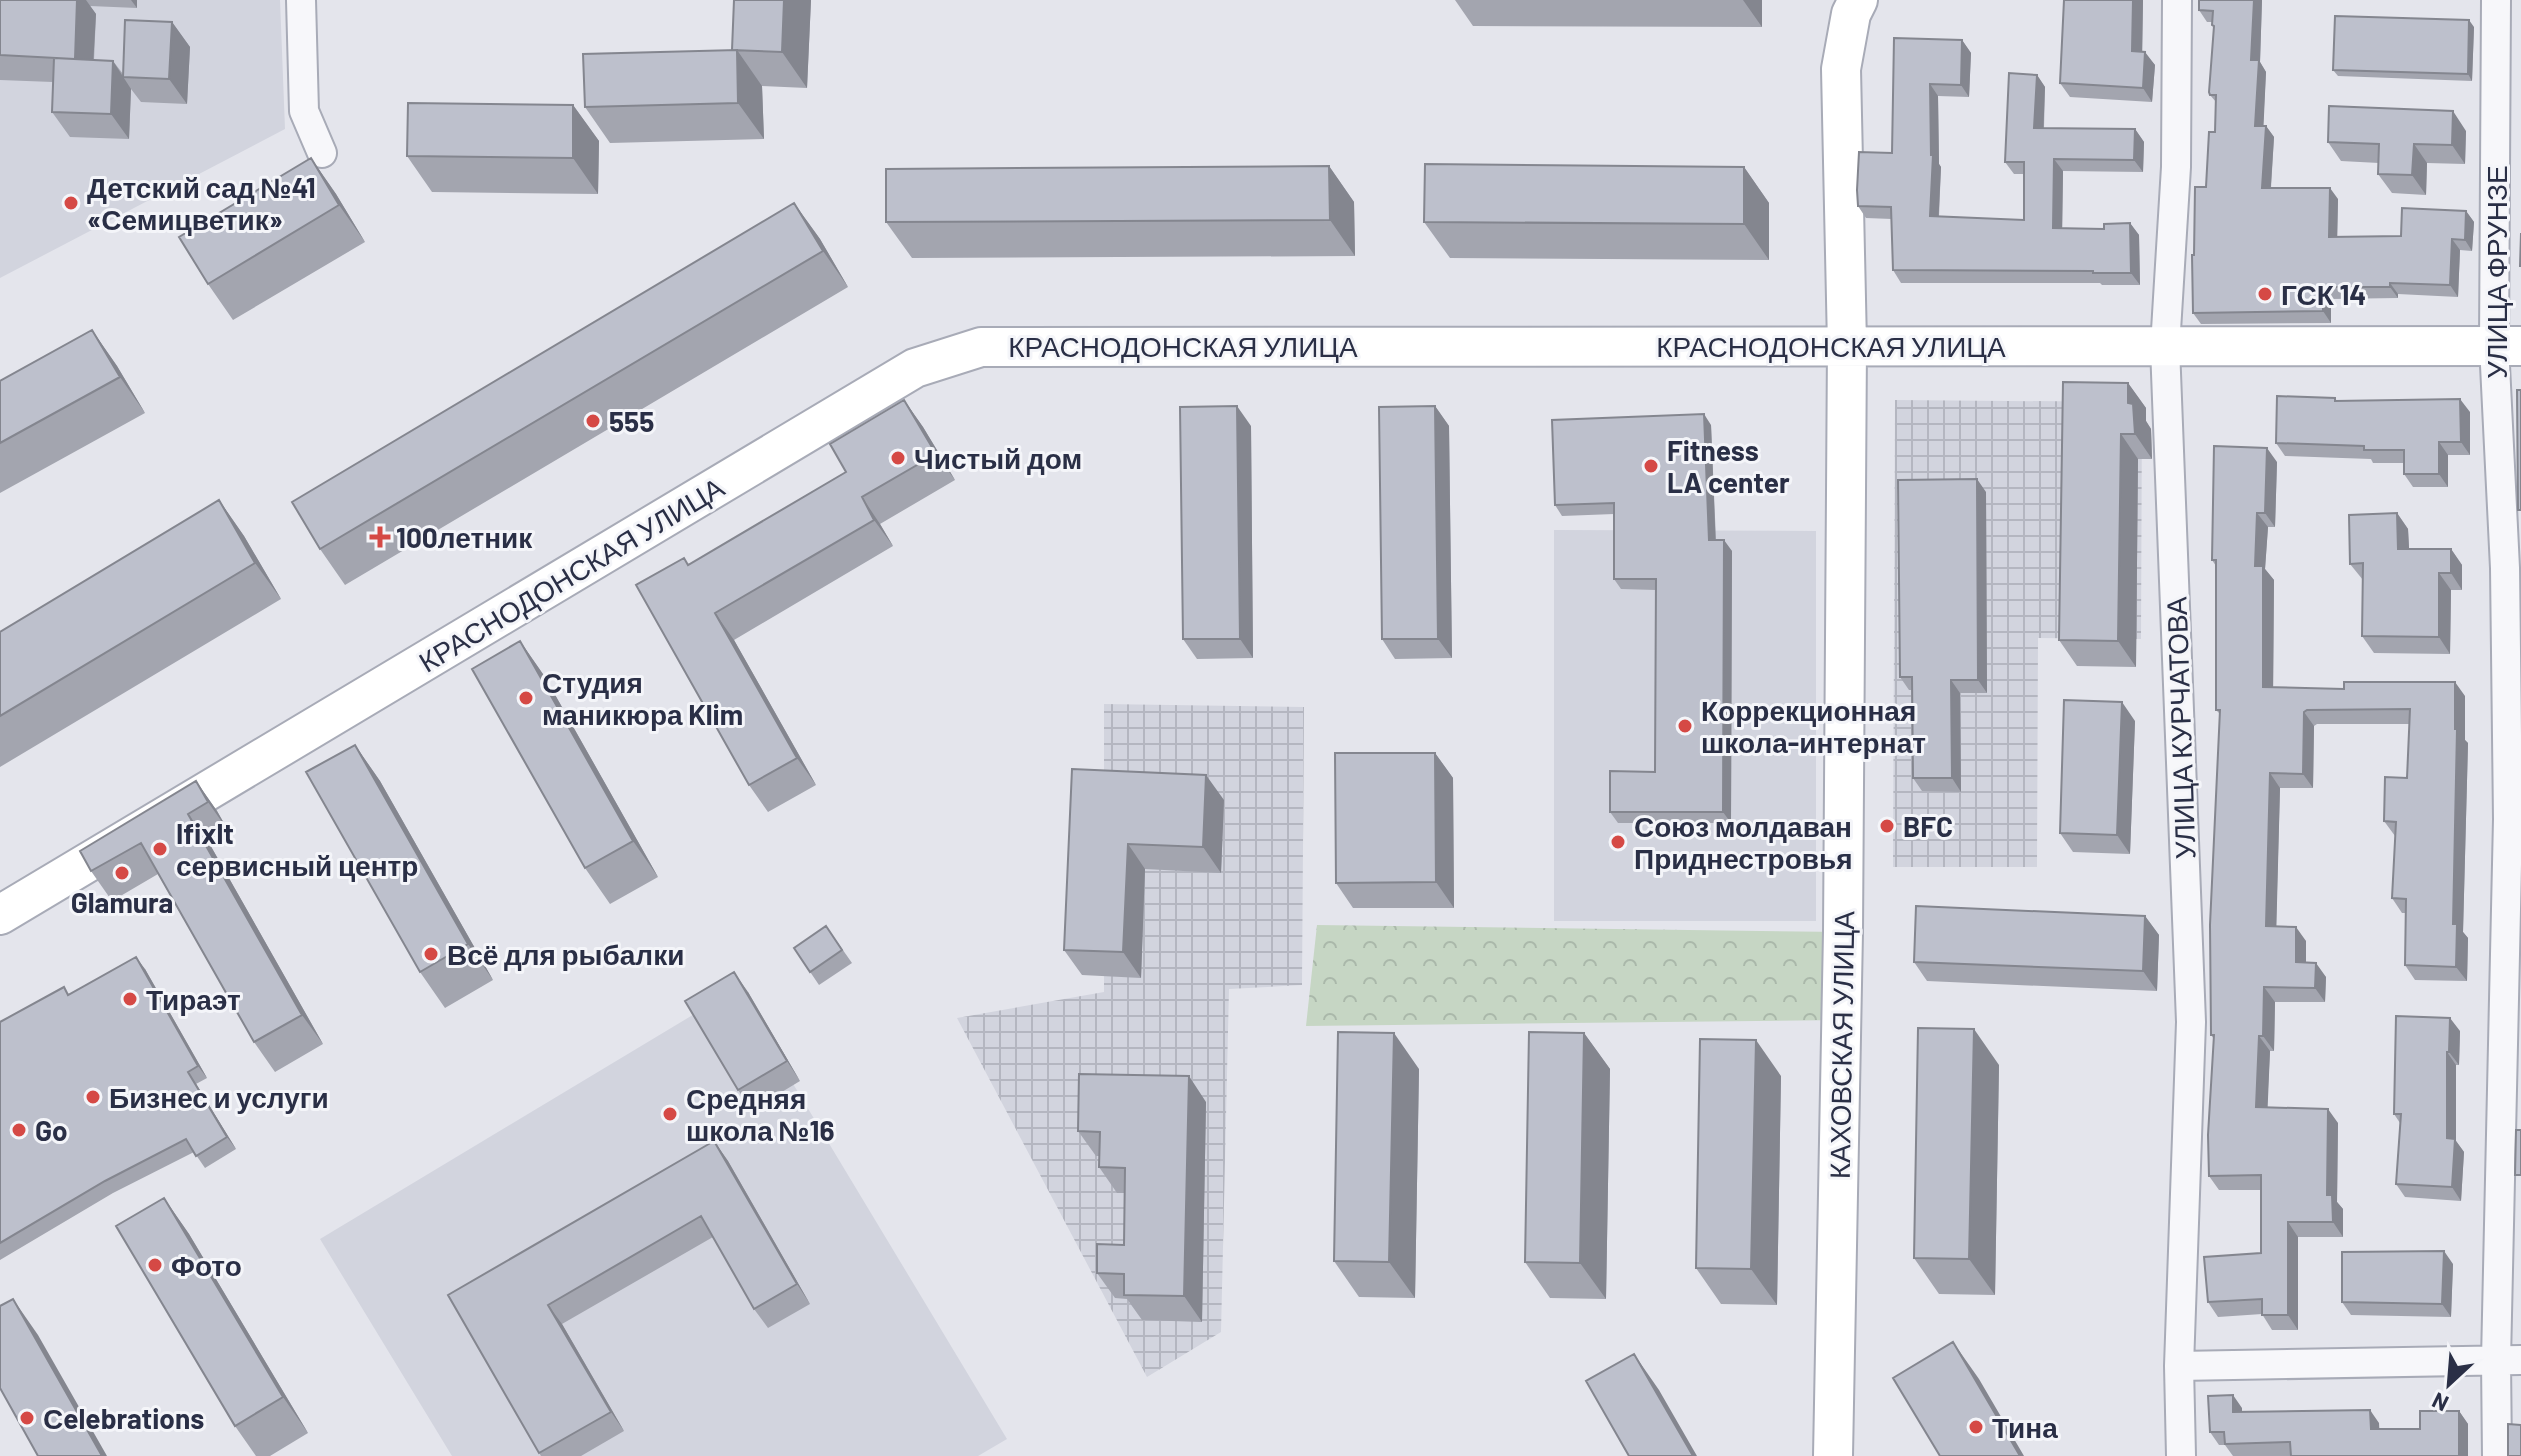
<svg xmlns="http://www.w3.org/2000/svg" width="2521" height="1456" viewBox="0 0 2521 1456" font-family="Barlow,sans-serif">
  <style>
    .built { fill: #d2d4de }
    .industrial { fill: url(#industrial-grid) }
    .park { fill: url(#park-crowns) }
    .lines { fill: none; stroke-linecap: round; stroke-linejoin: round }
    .street-casing { stroke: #a8abb7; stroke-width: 32 }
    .secondary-casing { stroke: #a8abb7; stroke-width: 42 }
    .street { stroke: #f7f7fa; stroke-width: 28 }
    .secondary { stroke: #fff; stroke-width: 38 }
    .wall { fill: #a3a5af }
    .shaded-wall { fill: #84868f }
    .building { fill: #bdc0cc; stroke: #84868f; stroke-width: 2 }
    .poi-dot { fill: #d54945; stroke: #f4f5f9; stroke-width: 3 }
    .labels { text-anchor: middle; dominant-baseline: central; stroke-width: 6; stroke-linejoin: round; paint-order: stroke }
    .poi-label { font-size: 28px; font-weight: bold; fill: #2a2f46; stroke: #f4f5f9; text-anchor: start }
    .street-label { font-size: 28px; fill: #2a2f46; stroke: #f4f5f9 }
  </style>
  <defs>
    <pattern id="industrial-grid" width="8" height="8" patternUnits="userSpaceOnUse" patternTransform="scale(2)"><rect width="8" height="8" fill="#d2d4de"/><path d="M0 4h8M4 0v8" fill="none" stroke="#b4b6c0"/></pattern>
    <pattern id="park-crowns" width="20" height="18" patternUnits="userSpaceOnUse" patternTransform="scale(2)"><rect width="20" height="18" fill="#c6d6c4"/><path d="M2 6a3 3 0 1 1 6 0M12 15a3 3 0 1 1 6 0" fill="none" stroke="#aab8aa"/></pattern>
  </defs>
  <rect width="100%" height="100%" fill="#e4e5ec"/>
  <path class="built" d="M0,0h280l5,129 -285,149z
    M1554,530l262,1v390h-262z
    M736,989l271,450 -29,17h-526l-132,-217z"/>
  <path class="industrial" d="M1895,400l247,2 -1,237 -103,-1 -1,229h-144z
    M1104,704l200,3 -2,278 -73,4 -8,343 -74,45 -190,-359 147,-26z"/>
  <path class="park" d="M1317,925l526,7 -1,88 -536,6z"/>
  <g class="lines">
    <defs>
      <path id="street" d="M301,0l3,111 18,42
        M2177,0l-1,167 -11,180 26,675 -12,344 2,90
        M2496,0l-2,345 11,223 3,251 -12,541 1,96
        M2179,1366l342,-6"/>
      <path id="secondary" d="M0,915l915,-547 66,-21 1540,-1
        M1833,1456l10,-524 4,-587 -6,-276 10,-55 7,-14"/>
    </defs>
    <use href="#street" class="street-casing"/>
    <use href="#secondary" class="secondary-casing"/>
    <use href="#street" class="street"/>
    <use href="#secondary" class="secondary"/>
  </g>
  <path class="wall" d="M0,0h137v8l-47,-2 6,8 -2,46 19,1 10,13 49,-52 18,25 -3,57 -46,-2 -10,-13 -2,50 -59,-2 -18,-25 1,-30 -53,-2z
    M811,0l-4,88 -45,-2 2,53 -154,4 -25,-36 147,-57z
    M1455,0h307v27l-289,-1z
    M2064,0h79l-1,51 13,14 -3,37 -82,-5 -10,-14z
    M2262,0l-2,62 6,10 -3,54h3l8,11 -3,51 67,11 -1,38 64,-1 65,-25 8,11 -2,29 -12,-1 -2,47 -60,-3v4l-67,1v24l-130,1 -8,-11 1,-58 21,-123 1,-30 -6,-7 4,-67 -2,-3v-3h-5l-8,-12z
    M2474,27l-2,54 -134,-5 -5,-6z
    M1894,38l68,2 9,13 -2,44 -31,-1 1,68 2,3 -2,49 85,4v-46h-10l-9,-12 32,-87 8,12 -1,41 91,1 9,13 -1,30 -80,-1 -1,58h42l26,-6 9,12 1,50h-38l-2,-2h-199l-8,-13 -1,-51 -26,-1 -8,-12 34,-53z
    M573,105l26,36 -1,53 -166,-2 -25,-36z
    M2466,131l-1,33 -38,-1 -1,32 -34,-2 -14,-19 1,-11 -38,-2 -13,-19z
    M311,158l25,36 29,48 -132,78 -25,-36z
    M1329,166l25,36 1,54 -443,2 -26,-36z
    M1744,167l25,36v57l-319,-2 -26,-36z
    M794,203l26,36 28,48 -503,298 -25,-36z
    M92,330l25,36 28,47 -145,80v-112z
    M2128,383l18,25v13l5,8 1,30h-14l-2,208 -59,-1 -18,-26z
    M2335,398l2,3 133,11v43h-22v32h-35l-9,-13v-11h-31l-2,-4 -86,-3 -9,-13z
    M904,400l19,27 32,53 -75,44 13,22 -159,94 82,145 -48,27 -19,-27 -60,-220 157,-93z
    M1435,406l14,20 3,232 -57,1 -13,-20z
    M1711,425l5,115 16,11 -1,272h-113l-8,-11 45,-40 1,-182 -35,-1 -7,-10v-65l-52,2 -7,-11z
    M1251,426l2,232 -56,1 -14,-20z
    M2277,462l-2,65h-7l-3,42 9,11 -1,107 192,9v44l3,3 -5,189 5,6 -1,43 -52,-1 -10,-15 1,-52h-4l-10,-15 3,-62 -11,-15 23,-43 3,-54h-93l-3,2 -1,62h-33l-4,138 30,15v22l20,14 -1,25h-50l-1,49h-4l-3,56 71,16 -1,79 6,7v28h-45v93h-26l-10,-16 -44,3 -10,-15 53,-49v-63h-42l-10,-14 5,-137 -3,-4 9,-321 -4,-4v-144l-4,-6z
    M1986,492l1,201h-27l1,99 -39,-1 -9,-13v-88h-4l-9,-13z
    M219,500l25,36 37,63 -281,168v-135z
    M2397,513l11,16 1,20h42l11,16v25h-11l-1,64 -76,-1 -12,-17 1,-56 -13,-16z
    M520,641l25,36 113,200 -48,27 -25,-36z
    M2135,721l-5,133 -57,-2 -13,-19z
    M355,745l25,36 113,199 -48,28 -25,-36z
    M1435,753l18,25 1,130h-101l-17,-25z
    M1072,769l152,31 -3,73 -76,-4 -4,109 -59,-3 -18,-25z
    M196,781l21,30 12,21 -20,11 114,201 -48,28 -21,-30 -96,-168 -46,27 -21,-30z
    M2145,916l14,19 -2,56 -230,-10 -13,-19z
    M826,926l26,37 -33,22 -25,-37z
    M145,969l62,109 -11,6 40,65 -31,19 -11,-16 -81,41 -113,67v-238l69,-27z
    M748,992l52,89 -48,29 -14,-20z
    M2460,1031l-1,34h-3v76l8,11 -3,49 -56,-4 -9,-13 4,-61 -6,-9z
    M1584,1033l26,36 -4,230 -56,-1 -25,-36z
    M1999,1065l-4,230 -56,-1 -25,-36z
    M1419,1069l-4,229 -56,-1 -25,-36z
    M1781,1076l-4,229 -56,-1 -25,-36z
    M1206,1102l-4,220 -60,-2 -15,-21 -12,-1 -18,-25 27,-28 1,-52h-8l-18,-26v-11h-3l-18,-25z
    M714,1141l14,20 82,143 -42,24 -14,-19 -41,-72 -151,87 62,107 -43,25h-40l-93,-161z
    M164,1198l25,36 119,199 -38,23h-14l-21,-30z
    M2453,1264l-2,53 -100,-2 -9,-13z
    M2242,1408v3l137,12v6h41l39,-18 9,13v32h-235l-8,-11h-6l-9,-13z"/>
  <path class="shaded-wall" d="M77,0h9l10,14 -4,70 -17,-25z
    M131,0h6v8z
    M784,0h27l-4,88 -25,-36z
    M1743,0h19v27z
    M2133,0h10l-1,65 -10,-14z
    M2254,0h8l-2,62 6,10 -3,65 -8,-11 -4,-66z
    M2469,20l5,7 -2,54 -4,-7z
    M172,22l18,25 -3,57 -18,-25z
    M1962,40l9,13 -2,44 -8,-12z
    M737,50l25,36 2,53 -26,-36z
    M2145,52l10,13 -3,37 -9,-14z
    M113,61l18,28 -2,50 -18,-25z
    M2037,75l8,12 -2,53 -9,-12z
    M1930,84l8,12 1,68 2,3 -3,61 -8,-12z
    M573,105l26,36 -1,53 -25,-36z
    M2453,111l13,20 -1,33 -13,-19z
    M2266,126l8,11 -4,62 -8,-11z
    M2135,129l9,13 -1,30 -9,-12z
    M2414,144l13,19 -1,32 -14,-20z
    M311,158l25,36 29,48 -26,-37z
    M2054,159l9,12 -1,70 -9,-13z
    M1329,166l25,36 1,54 -25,-36z
    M1744,167l25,36v57l-25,-36z
    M2330,188l8,11 -1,49 -8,-11z
    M794,203l26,36 28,48 -25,-36z
    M2466,211l8,11 -2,29 -7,-11z
    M2130,223l9,12 1,50 -9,-12z
    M2452,239l8,11 -2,47 -8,-12z
    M2390,283l8,11v4l-8,-11z
    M2323,287l8,12v24l-8,-12z
    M92,330l25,36 28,47 -25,-36z
    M2128,383l18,25v13l5,8 1,30 -17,-25 -7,-31z
    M2460,399l10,13v43l-9,-13z
    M904,400l19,27 32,53 -19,-26z
    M1237,406l14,20 2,232 -13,-19z
    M1435,406l14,20 3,232 -14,-19z
    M1704,414l7,11 5,126 -7,-11z
    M2121,434l17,25 -2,208 -18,-26z
    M2439,442l9,13v32l-9,-13z
    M2267,448l10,14 -2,65 -10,-14z
    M1977,479l9,13 1,201 -9,-13z
    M862,497l18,27 13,22 -19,-26z
    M219,500l25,36 37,63 -26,-36z
    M2257,513l11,14 -3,42 9,11 -1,121 -10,-14 -8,-121z
    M2397,513l11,16 2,37 -12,-17z
    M1724,540l8,11 -1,272 -8,-11z
    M2451,549l11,16v25l-11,-17z
    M2439,573l12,17 -1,64 -11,-17z
    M715,613l19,27 82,145 -19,-27z
    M520,641l25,36 113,200 -25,-36z
    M1951,680l9,13 1,99 -9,-14z
    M2455,682l10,14v44l3,3 -5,189 5,6 -1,43 -11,-14 -3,-43z
    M2122,702l13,19 -5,133 -13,-19z
    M2304,712l10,14 -1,62 -10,-14z
    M355,745l25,36 113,199 -25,-36z
    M1435,753l18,25 1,130 -18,-26z
    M2270,773l10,15 -4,153 -10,-15z
    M1206,775l18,25 -3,73 -18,-26z
    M196,781l21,30 12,21 -21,-30z
    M188,814l21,29 114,201 -21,-29z
    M1128,844l17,25 -4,109 -18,-26z
    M2145,916l14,19 -2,56 -14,-20z
    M2296,927l10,14v36l-10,-15z
    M136,957l9,12 62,109 -9,-12z
    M2316,963l10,14 -1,25 -10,-14z
    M734,972l14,20 52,89 -13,-20z
    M2264,987l11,15 -1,49 -11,-15z
    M2450,1018l10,13 -1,34 -10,-13z
    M1974,1029l25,36 -4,230 -26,-36z
    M1394,1033l25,36 -4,229 -26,-36z
    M1584,1033l26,36 -4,230 -26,-36z
    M2259,1036l11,15 -3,71 -11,-15z
    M1756,1040l25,36 -4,229 -26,-36z
    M2447,1052l9,13v76l8,11 -3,49 -9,-14 -5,-49z
    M188,1072l8,12 40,65 -9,-12z
    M1189,1076l17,26 -4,220 -18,-26z
    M2328,1109l10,14 -1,79 6,7v28l-10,-15 -6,-27z
    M714,1141l14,20 82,143 -13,-20z
    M164,1198l25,36 119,199 -25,-36z
    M2288,1222l10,15v93l-10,-15z
    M2444,1251l9,13 -2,53 -9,-13z
    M13,1299l25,36 69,121h-5z
    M548,1305l14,19 62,107 -13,-19z
    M1953,1342l26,37 45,77h-4z
    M1634,1354l25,36 38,66h-4z
    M2233,1395l9,13v16l-9,-12z
    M2370,1410l9,13 1,19 -9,-13z
    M2459,1411l9,13v32h-9z"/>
  <path class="building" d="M0,0h77l-2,59 -75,-4z
    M734,0h50l-2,52 -50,-2z
    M2064,0h69l-1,51 13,1 -2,36 -83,-5z
    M2199,0h55l-3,60h8l-4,66h11l-4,62h68l-1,49 72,-1 1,-28 64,3 -1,29 -13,-1 -2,46 -60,-2v4h-67v24l-130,2 -1,-58h2l1,-68h11l3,-55h6l1,-37h-6l-1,-3 5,-66 -2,-1 1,-14 -14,-1z
    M2335,16l134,4 -1,54 -135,-4z
    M125,20l47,2 -3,57 -46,-2z
    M1894,38l68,2 -1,45 -31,-1 1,71h2l-3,61 94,4v-58h-19l4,-89 28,2 -3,53 101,1 -1,31 -80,-1 -1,69 51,1v-5l26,-1 1,50h-38v-2l-200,-1 -2,-63 -33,-1 -1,-16 2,-38 33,1z
    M737,50l1,53 -153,4 -2,-53z
    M54,58l59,3 -2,53 -59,-2z
    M408,103l165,2v53l-166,-2z
    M2329,106l124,5 -1,34 -38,-1 -2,31 -34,-1 1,-30 -51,-2z
    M311,158l28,47 -131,79 -29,-47z
    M1425,164l319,3v57l-320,-2z
    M1329,166l1,54 -444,2v-53z
    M794,203l29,48 -503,298 -28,-47z
    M2521,233v33h-1z
    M92,330l28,47 -120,66v-62z
    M2063,382l65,1v20l5,1 2,30h-14l-3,207 -59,-1z
    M2517,390h4v120h-3z
    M2277,396l58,2v3l125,-2 1,43h-22v32h-35v-24h-40v-4l-88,-3z
    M904,400l32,54 -74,43 12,23 -159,93 82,145 -48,27 -113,-200 48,-27 4,7 158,-93 -16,-28z
    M1237,406l3,233h-57l-3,-232z
    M1435,406l3,233h-56l-3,-232z
    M1704,414l5,126h15l-1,272h-113v-41l45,1 1,-193h-42v-76l-59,2 -3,-85z
    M2214,446l53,2 -2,65h-8l-2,53h8v121l81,2v-7h111v47h2l-4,195h4l-1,43 -51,-2 1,-66 -14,-1 4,-76 -12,-1 1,-44 22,1 3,-69 -103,1 -3,2 -1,62 -33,-1 -4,153 30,1v35l20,1 -1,25 -51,-1 -1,49h-4l-3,71 72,2 -1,86h5l1,27h-45v93h-26v-16l-54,3 -4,-45 57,-4v-78l-52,1 -1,-41 6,-100h-3l-1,-110 10,-215h-4v-150h-4z
    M1977,479l1,201h-27l1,98h-39l-1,-101h-12l-2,-197z
    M219,500l36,63 -255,153v-84z
    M2397,513l1,36h53v24h-12v64l-77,-1 1,-73 -13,1 -1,-49z
    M520,641l113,200 -48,27 -113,-199z
    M2064,700l58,2 -5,133 -57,-2z
    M355,745l113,199 -48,28 -114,-200z
    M1335,753h100l1,129 -100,1z
    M1072,769l134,6 -3,72 -75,-3 -5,108 -59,-2z
    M196,781l12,21 -20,12 114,201 -48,27 -113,-199 -50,28 -11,-20z
    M1916,906l229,10 -2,55 -229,-9z
    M826,926l16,24 -32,22 -16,-24z
    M136,957l62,109 -10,6 39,65 -31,19 -10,-17 -81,42 -105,62v-221l64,-35 4,8z
    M734,972l53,89 -49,29 -53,-89z
    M2396,1016l54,2 -1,34h-2v86l8,1 -3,48 -56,-3 5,-70h-7z
    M1918,1028l56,1 -5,230 -55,-1z
    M1338,1032l56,1 -5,229 -55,-1z
    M1529,1032l55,1 -4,230 -55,-1z
    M1700,1039l56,1 -5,229 -55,-1z
    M1079,1074l110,2 -5,220 -60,-1v-21l-27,-1v-29l27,1 1,-77 -26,-1 1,-35 -22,-1z
    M2516,1130h5v45h-6z
    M714,1141l83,143 -43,25 -53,-93 -153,89 63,107 -72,41 -91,-158z
    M164,1198l119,199 -48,29 -119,-200z
    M2444,1251l-2,53 -100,-2v-50z
    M13,1299l89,157h-64l-38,-68v-82z
    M1953,1342l67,114h-80l-47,-78z
    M1634,1354l59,102h-64l-43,-75z
    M2233,1395v17l137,-2 1,19h49v-18h39v45h-168l-1,-14 -65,2 -1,-12h-14l-2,-36z
    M2508,1424l13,1v31h-13z"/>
  <g class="poi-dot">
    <circle cx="71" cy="203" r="8"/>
    <circle cx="2265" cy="294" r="8"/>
    <circle cx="593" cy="421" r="8"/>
    <circle cx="898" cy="458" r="8"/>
    <circle cx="1651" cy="466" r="8"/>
    <path d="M376 525h8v8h8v8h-8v8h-8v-8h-8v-8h8z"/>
    <circle cx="526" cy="698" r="8"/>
    <circle cx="1685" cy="726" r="8"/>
    <circle cx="1887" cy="826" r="8"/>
    <circle cx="1618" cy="842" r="8"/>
    <circle cx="160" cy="849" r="8"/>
    <circle cx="122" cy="873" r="8"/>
    <circle cx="431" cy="954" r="8"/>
    <circle cx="130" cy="999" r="8"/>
    <circle cx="93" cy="1097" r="8"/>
    <circle cx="670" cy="1114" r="8"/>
    <circle cx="19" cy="1130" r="8"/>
    <circle cx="155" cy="1265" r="8"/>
    <circle cx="27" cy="1418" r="8"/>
    <circle cx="1976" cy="1427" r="8"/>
  </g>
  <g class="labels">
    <g class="poi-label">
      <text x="87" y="187">Детский сад №41<tspan x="87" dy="32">«Семицветик»</tspan></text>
      <text x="2281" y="294">ГСК 14</text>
      <text x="609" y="421">555</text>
      <text x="1667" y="450">Fitness<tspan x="1667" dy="32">LA center</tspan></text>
      <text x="914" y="458">Чистый дом</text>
      <text x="396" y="537">100летник</text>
      <text x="542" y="682">Студия<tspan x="542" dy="32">маникюра Klim</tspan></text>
      <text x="1701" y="710">Коррекционная<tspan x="1701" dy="32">школа-интернат</tspan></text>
      <text x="1634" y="826">Союз молдаван<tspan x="1634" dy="32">Приднестровья</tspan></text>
      <text x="1903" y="826">BFC</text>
      <text x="176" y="833">Ifixlt<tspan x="176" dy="32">сервисный центр</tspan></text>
      <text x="122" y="902" text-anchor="middle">Glamura</text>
      <text x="447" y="954">Всё для рыбалки</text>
      <text x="146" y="999">Тираэт</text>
      <text x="109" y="1097">Бизнес и услуги</text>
      <text x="686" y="1098">Средняя<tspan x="686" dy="32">школа №16</tspan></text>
      <text x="35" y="1130">Go</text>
      <text x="171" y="1265">Фото</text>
      <text x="43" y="1418">Сelebrations</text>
      <text x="1992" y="1427">Тина</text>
    </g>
    <g class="street-label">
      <text transform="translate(2496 272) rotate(-90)">УЛИЦА ФРУНЗЕ</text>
      <text x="1183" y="346">КРАСНОДОНСКАЯ УЛИЦА</text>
      <text x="1831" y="346">КРАСНОДОНСКАЯ УЛИЦА</text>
      <text transform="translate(571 574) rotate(-31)">КРАСНОДОНСКАЯ УЛИЦА</text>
      <text transform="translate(2180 728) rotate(-92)">УЛИЦА КУРЧАТОВА</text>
      <text transform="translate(1841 1045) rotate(-89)">КАХОВСКАЯ УЛИЦА</text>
    </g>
  </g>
  <g transform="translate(2449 1384) rotate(206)" stroke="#f4f5f9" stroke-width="6" paint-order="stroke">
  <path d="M0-6L14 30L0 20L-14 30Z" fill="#2a2f46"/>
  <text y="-12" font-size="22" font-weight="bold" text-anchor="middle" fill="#2a2f46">N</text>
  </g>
</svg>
